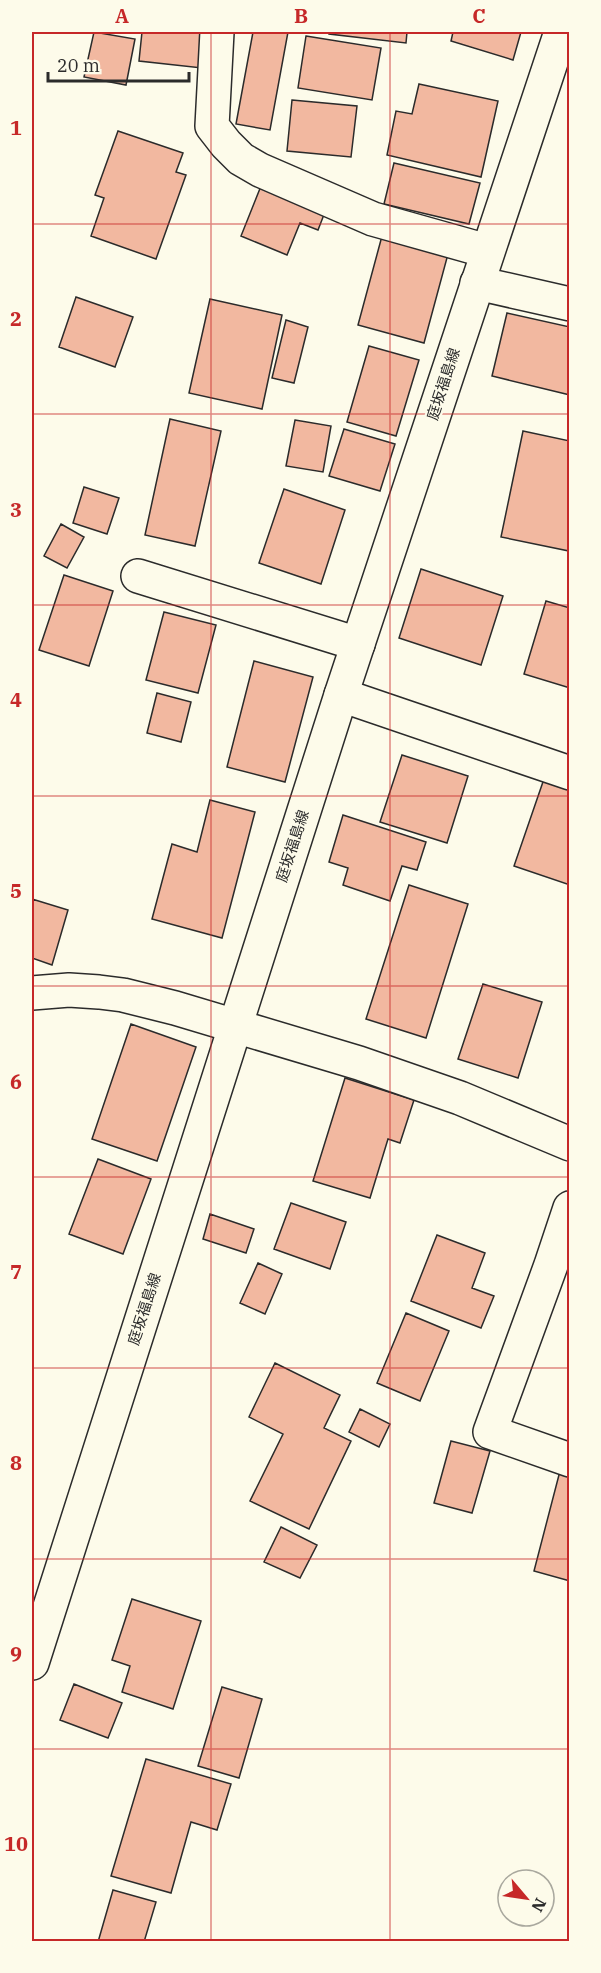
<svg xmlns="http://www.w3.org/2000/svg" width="601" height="1973" viewBox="0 0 601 1973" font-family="'IBM Plex Serif','Noto Sans JP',serif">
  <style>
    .building { fill: #f2b8a0; stroke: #2b2b2b; stroke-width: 1.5 }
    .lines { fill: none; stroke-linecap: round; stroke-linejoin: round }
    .street-casing { stroke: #2b2b2b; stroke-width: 36 }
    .secondary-casing { stroke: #2b2b2b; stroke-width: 36 }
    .street { stroke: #fdfbea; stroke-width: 33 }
    .secondary { stroke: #fdfbea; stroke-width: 33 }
    .grid { fill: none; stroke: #c62828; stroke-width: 1.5; stroke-opacity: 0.55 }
    .labels { text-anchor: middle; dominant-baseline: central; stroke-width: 4.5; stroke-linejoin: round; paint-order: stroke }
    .street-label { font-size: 15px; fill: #2b2b2b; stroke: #fdfbea }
    .neatline { fill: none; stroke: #c62828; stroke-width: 2 }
    .grid-label { font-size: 20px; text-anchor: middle; font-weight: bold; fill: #c62828 }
  </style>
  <rect width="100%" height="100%" fill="#fdfbea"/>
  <path class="building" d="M94,32l41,7 -9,46 -42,-8z
    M142,32h65l-5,36 -63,-7z
    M253,32h35l-18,98 -34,-6z
    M329,32h78l-1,11 -77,-9z
    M453,32h68l-8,28 -62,-19z
    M306,36l75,12 -9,52 -74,-12z
    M419,84l79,17 -17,76 -94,-22 9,-44 16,3z
    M292,100l65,6 -6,51 -64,-6z
    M118,131l65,22 -7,19 10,3 -30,84 -65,-23 13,-38 -9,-3z
    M394,163l86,20 -11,41 -85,-20z
    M261,186l64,26 -7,18 -18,-7 -13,32 -46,-19z
    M382,236l66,18 -24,89 -66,-18z
    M76,297l57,20 -18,50 -56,-20z
    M210,299l72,16 -20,94 -73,-16z
    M507,313l63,14v68l-78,-19z
    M286,320l22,7 -14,56 -22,-5z
    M369,346l50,14 -23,76 -49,-14z
    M170,419l51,12 -26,115 -50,-11z
    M295,420l36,6 -8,46 -37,-6z
    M344,429l51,15 -15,47 -51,-15z
    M523,431l47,10 -1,110 -68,-14z
    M84,487l35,11 -12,36 -34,-11z
    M284,489l61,21 -24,74 -62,-21z
    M61,524l23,13 -17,31 -23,-12z
    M421,569l82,27 -22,69 -82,-27z
    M64,575l49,16 -24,75 -50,-16z
    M546,601l24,7v80l-46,-14z
    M164,612l52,13 -18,68 -52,-13z
    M254,661l59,16 -28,105 -58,-15z
    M157,693l34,9 -10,40 -34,-9z
    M402,755l66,21 -21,67 -67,-21z
    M545,776l25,8v101l-56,-19z
    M210,800l45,12 -33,126 -70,-19 20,-75 25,8z
    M343,815l83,27 -9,28 -15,-4 -12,35 -47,-16 5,-17 -19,-6z
    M409,885l59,19 -42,134 -60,-19z
    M32,899l36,11 -16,55 -20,-7z
    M483,984l59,18 -24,76 -60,-19z
    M131,1024l65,23 -39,114 -65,-22z
    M345,1078l69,22 -14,43 -12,-4 -18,59 -57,-17z
    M98,1159l53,20 -28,75 -54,-20z
    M291,1203l55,19 -16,47 -56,-20z
    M210,1214l44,15 -8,24 -43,-14z
    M437,1235l48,18 -13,35 22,8 -13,32 -70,-27z
    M258,1263l24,11 -17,40 -25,-11z
    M406,1313l43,18 -29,70 -43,-18z
    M275,1363l65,32 -16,33 27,13 -42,88 -59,-28 33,-67 -34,-17z
    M360,1409l30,15 -11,23 -30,-15z
    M451,1441l39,10 -18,62 -38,-10z
    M560,1471l10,3v107l-36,-10z
    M281,1527l36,18 -17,33 -36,-16z
    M132,1599l69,22 -28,88 -51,-17 8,-26 -18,-6z
    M74,1684l48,19 -14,35 -48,-18z
    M222,1687l40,12 -23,79 -41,-12z
    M146,1759l85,25 -14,46 -26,-8 -20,71 -60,-17z
    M113,1890l43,12 -12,40h-46z"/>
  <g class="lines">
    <defs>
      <path id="street" d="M217,32l-5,94 14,18 15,15 19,11 113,49 114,32
        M477,283l93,21
        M138,576l220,68
        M341,695l229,78
        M32,993l37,-3 30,2 24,3 52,13 184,55 101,35 110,46
        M570,1208l-19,57 -61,167 80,28"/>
      <path id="secondary" d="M32,1663l309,-968 220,-663"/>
    </defs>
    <use href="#street" class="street-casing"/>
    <use href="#secondary" class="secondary-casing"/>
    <use href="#street" class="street"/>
    <use href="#secondary" class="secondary"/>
  </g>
  <path class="grid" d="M211,32v1910M390,32v1910M32,224h538M32,414h538M32,605h538M32,796h538M32,986h538M32,1177h538M32,1368h538M32,1559h538M32,1749h538"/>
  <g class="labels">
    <g class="street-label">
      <text transform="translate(443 384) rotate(-72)">庭坂福島線</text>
      <text transform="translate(292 846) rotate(-72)">庭坂福島線</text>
      <text transform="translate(144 1309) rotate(-72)">庭坂福島線</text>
    </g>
  </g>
  <rect width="601" height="1973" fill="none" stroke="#fdfbea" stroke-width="66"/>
  <g transform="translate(526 1898) rotate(119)"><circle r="28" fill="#fdfbea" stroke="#a9a89e" stroke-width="1.5"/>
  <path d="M0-4.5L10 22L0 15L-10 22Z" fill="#c62828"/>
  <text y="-9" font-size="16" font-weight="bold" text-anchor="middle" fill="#2b2b2b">N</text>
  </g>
  <path d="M48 72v9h141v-9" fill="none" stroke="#2b2b2b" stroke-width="3"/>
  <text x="57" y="72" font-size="18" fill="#2b2b2b" stroke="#fdfbea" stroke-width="4.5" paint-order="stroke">20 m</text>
  <rect x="33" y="33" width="535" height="1907" class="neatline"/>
  <g class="grid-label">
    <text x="122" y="23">A</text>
    <text x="301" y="23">B</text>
    <text x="479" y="23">C</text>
    <text x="16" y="135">1</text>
    <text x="16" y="326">2</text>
    <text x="16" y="517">3</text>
    <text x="16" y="707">4</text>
    <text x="16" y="898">5</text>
    <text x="16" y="1089">6</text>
    <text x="16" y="1279">7</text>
    <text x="16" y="1470">8</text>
    <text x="16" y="1661">9</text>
    <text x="16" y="1851">10</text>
  </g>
</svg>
